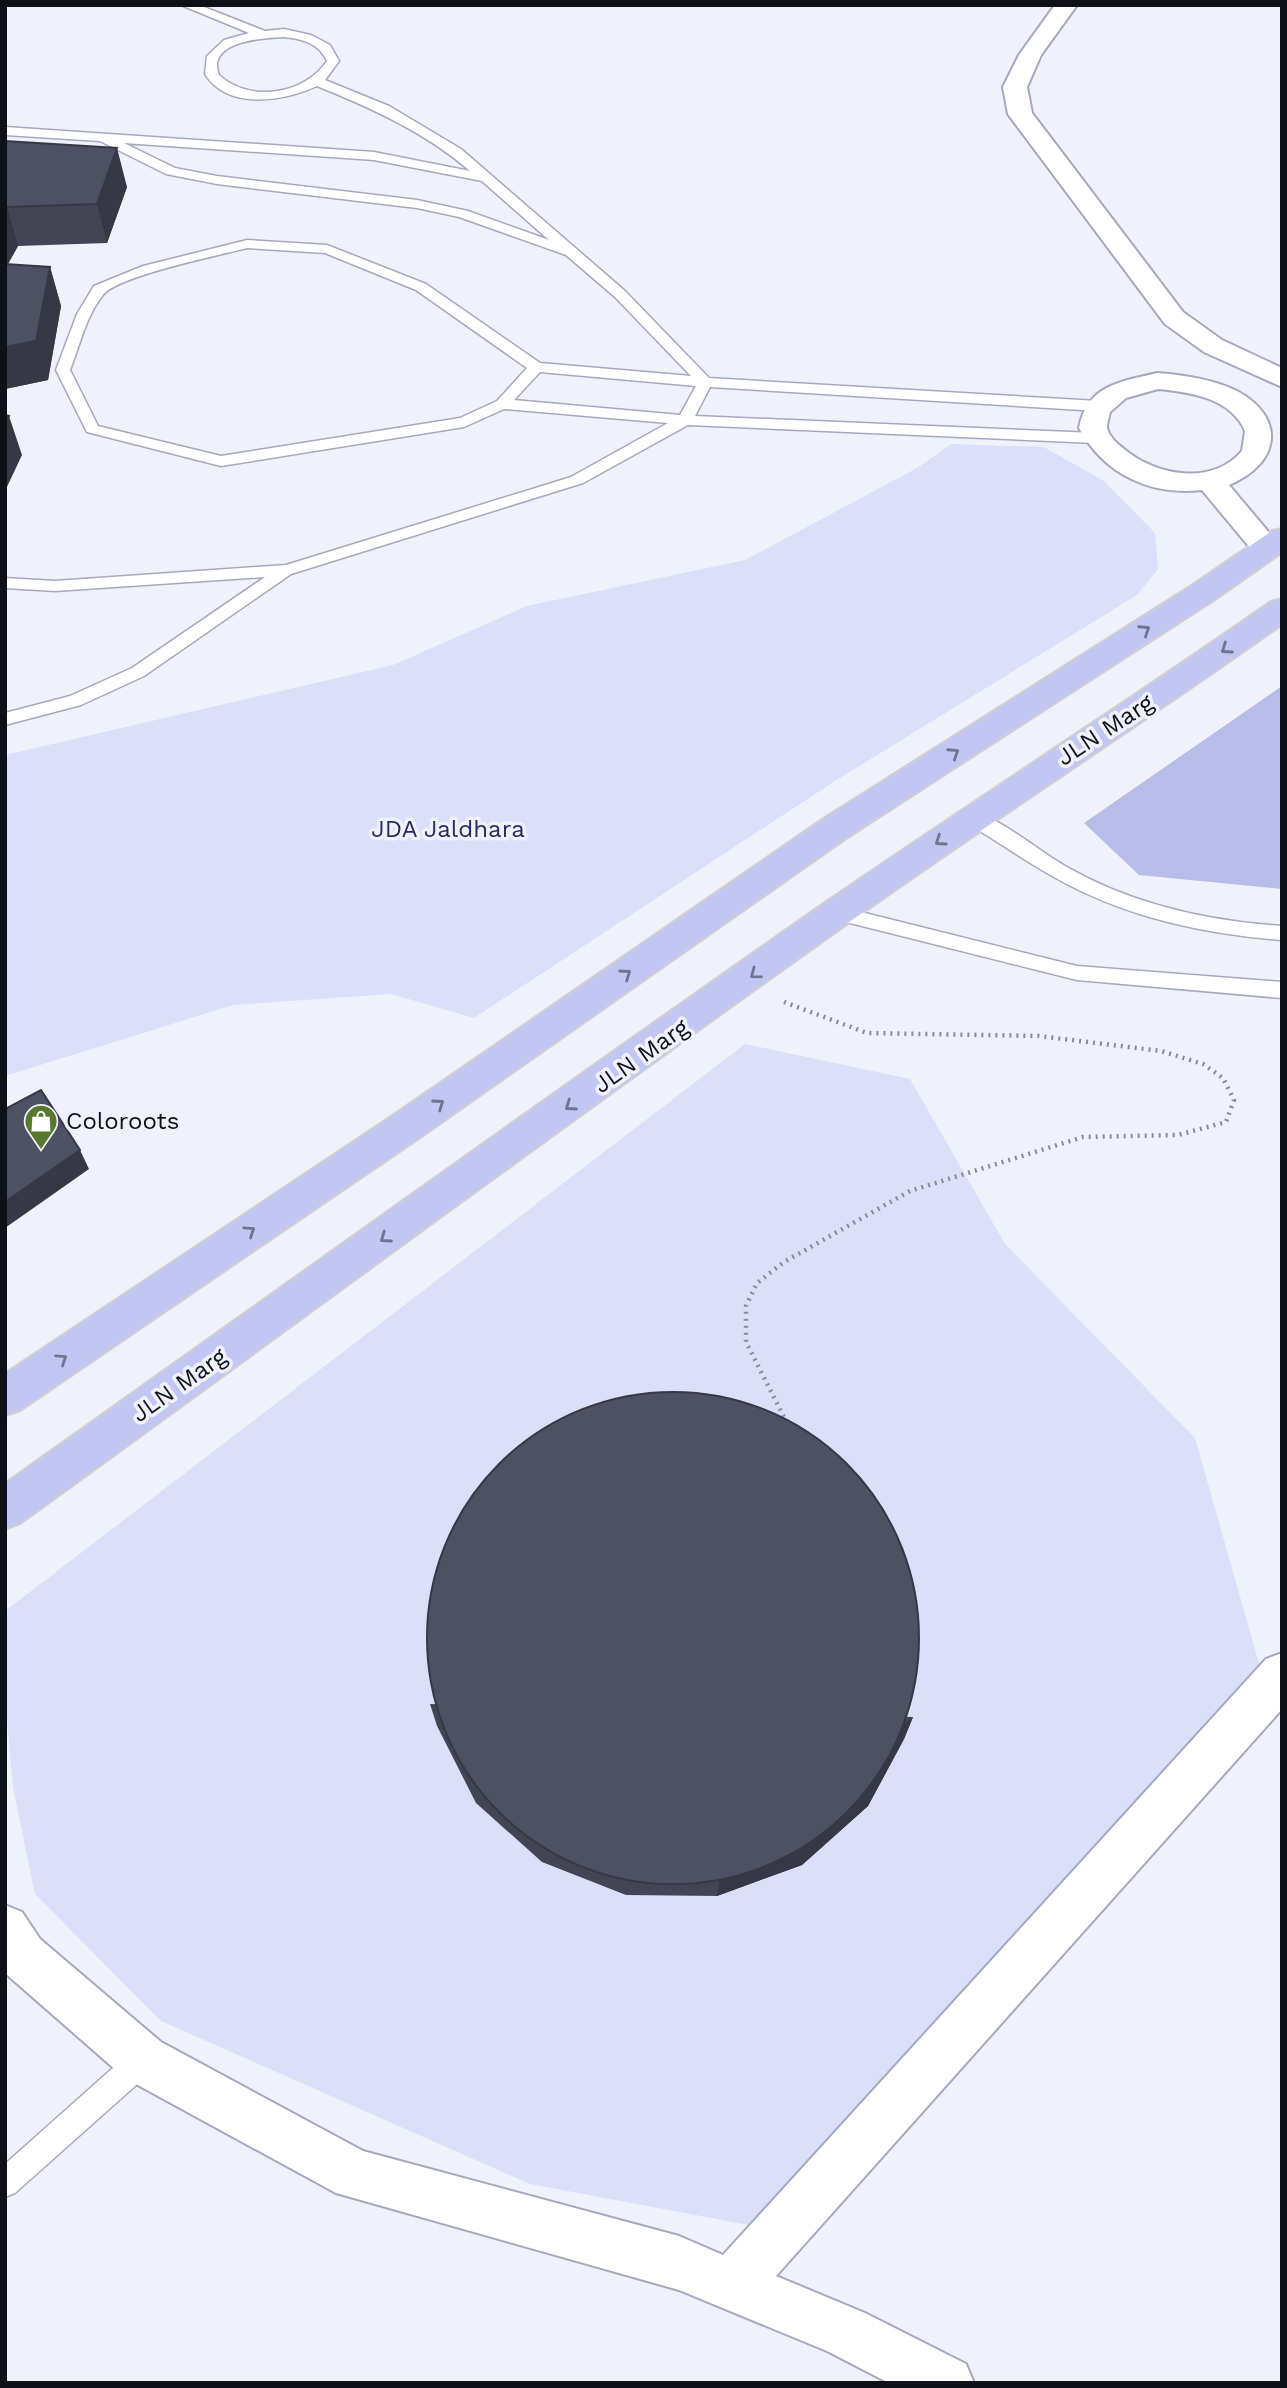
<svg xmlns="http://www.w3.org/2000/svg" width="1287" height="2388" viewBox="0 0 1287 2388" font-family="'Work Sans',sans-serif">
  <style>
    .green { fill: #dbdffa }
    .forest { fill: #b7bce9 }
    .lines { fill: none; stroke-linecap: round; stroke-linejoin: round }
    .lane-casing { stroke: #a5a8be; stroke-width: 3 }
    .street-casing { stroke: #a5a8be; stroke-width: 4 }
    .primary-casing { stroke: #cfcfd1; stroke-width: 4 }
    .path { stroke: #8a8b94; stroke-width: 4.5; stroke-dasharray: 2 5; stroke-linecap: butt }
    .lane { fill: #fff; fill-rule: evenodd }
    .street { fill: #fff; fill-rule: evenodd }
    .primary { fill: #c2c6f3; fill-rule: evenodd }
    .wall { fill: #434555 }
    .shaded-wall { fill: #373845 }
    .building { fill: #4e5063; stroke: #373845; stroke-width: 2 }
    .oneway { stroke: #717490 }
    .labels { text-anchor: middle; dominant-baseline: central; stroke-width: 7; stroke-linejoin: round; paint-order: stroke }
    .street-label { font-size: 24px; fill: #0f1018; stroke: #f0f2fb }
    .park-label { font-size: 24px; fill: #292a60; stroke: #f0f2fb }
    .poi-label { font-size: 24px; fill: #0f1018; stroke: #f0f2fb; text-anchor: start }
  </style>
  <rect width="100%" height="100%" fill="#f0f2fb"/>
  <path class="green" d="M951,444l93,3 60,34 51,52 3,36 -21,26 -302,186 -361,237 -83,-24 -158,11 -228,71v-321l388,-90 134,-59 218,-46 172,-92z
    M745,1044l165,35 95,165 190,194 65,229 -506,559 -224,-42 -369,-163 -126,-127 -22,-106 -8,-89v-88z"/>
  <path class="forest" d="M1282,686v203l-143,-14 -55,-52z"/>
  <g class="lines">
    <defs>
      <path id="lane" d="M181,5h18l66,26 19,-2 27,6 19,10 9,16 -14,19 64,26 72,43 164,142 84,87 389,23 8,5 -8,5 -388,-24 -15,29 400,17 8,5 -8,5 -407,-18 -105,58 -292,91 -147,102 -63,29 -76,20v-12l65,-17 62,-28 133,-91 -210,14 -50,-3v-10l50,3 231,-16 285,-88 97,-54 -164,-14 -40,18 -243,39 -134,-34 -31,-62 21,-56 17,-28 49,-20 104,-26 80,5 99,39 114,79 151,13 -76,-79 -49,-42 -107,-38 -42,-9 -200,-24 -51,-10 -66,-33 -95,-6v-8l369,25 96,19c-45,-39 -99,-63 -153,-85 -32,15 -89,25 -112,-12l2,-18 17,-16 25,-7zM284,37c18,2 35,6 43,24 -23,34 -77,42 -108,14 -13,-34 44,-37 65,-38zM124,143l250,17 108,21 67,59 -81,-29 -51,-11 -200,-24 -42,-8zM247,248l78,5 91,37 111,78 -30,33 -37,17 -239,38 -123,-30 -28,-56c10,-25 16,-54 33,-75 14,-19 117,-40 144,-47zM540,372l156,14 -16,29 -166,-15z
        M973,811c30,9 64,39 92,55 66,38 142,55 217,60v14c-68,-5 -138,-19 -199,-48 -41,-19 -78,-46 -116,-69l-3,-5 3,-5z
        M837,906l240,60 205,16v16l-205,-18 -247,-62 -2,-5 2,-5z
        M143,2046l10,4 4,10 -4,10 -138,123 -10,4v-33l128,-114z"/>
      <path id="street" d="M1055,5h22l-36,50 -14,32 5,26 151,199 39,28 60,28v19l-78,-35 -39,-28 -157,-210 -5,-27 16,-32z
        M1157,373c27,2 55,6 80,18 50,27 43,73 -8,94l47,56 5,7 -5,7 -10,3 -10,-3 -54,-65c-52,6 -98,-16 -123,-62 8,-43 41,-46 78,-55zM1158,389c32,3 73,9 87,42l-3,20c-30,35 -86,25 -118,-2 -7,-5 -15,-13 -17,-21 0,-4 2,-12 3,-16l16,-14z
        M1282,1653v56l-506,567 89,37 101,51 8,19h-85l-62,-32 -148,-61 -343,-97 -211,-115 -120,-105v-68l17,7 18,27 121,103 202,109 316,85 44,19 543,-596z"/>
      <path id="primary" d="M1282,529v23l-67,47 -369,239 -423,297 -403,275 -15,5v-41l392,-261 425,-293 371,-235 79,-54z
        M1282,599v25c-142,101 -288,195 -430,296 -279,198 -554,402 -832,603l-15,6v-45c274,-194 547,-391 823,-583 147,-101 297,-197 443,-299z"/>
    </defs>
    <use href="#lane" class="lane-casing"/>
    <use href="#street" class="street-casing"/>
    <use href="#primary" class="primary-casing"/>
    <path class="path" d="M784,1002l83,31 172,3 122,15 42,13 20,14 11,22 -8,22 -48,13 -95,2 -173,54 -126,71 -27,21 -11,23v36l44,87"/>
    <use href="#lane" class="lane"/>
    <use href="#street" class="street"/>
    <use href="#primary" class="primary"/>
  </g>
  <path class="wall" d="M5,141l122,46 -20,56 -89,3 -10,18 42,3 11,39 -13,74 -43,9z
    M430,1704l483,13 -9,22 -36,67 -66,59 -85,31 -91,-1 -84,-33 -66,-59 -39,-77z"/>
  <path class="shaded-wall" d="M117,148l10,39 -20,56 -10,-39z
    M7,207l11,39 -13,23v-59z
    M50,267l11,39 -13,74 -43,9v-42z
    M9,416l13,39 -17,36v-67z
    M80,1150l9,19 -84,59v-26z
    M913,1717l-9,22 -36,67 -66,59 -85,31 3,-17z"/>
  <path class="building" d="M5,141l112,7 -20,56 -90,3 -2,3z
    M5,264l45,3 -14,74 -31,6z
    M5,415l4,1 -4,8z
    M41,1090l39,60 -75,52v-93z
    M427 1638a246 246 0 1 1 492 0a246 246 0 1 1-492 0Z"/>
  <defs><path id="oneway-chevron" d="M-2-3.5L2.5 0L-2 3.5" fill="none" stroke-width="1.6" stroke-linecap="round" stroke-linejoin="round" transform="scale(1.75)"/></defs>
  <g class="oneway">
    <use href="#oneway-chevron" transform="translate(1145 630) rotate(-33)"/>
    <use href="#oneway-chevron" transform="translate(1226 649) rotate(145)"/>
    <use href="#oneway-chevron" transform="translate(954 753) rotate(-33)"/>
    <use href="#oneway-chevron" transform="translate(940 841) rotate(145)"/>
    <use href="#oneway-chevron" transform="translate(626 974) rotate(-35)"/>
    <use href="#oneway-chevron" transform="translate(755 974) rotate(143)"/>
    <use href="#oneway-chevron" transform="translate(439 1104) rotate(-35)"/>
    <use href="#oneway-chevron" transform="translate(570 1106) rotate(145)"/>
    <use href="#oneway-chevron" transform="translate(250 1231) rotate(-34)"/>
    <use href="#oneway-chevron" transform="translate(385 1238) rotate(145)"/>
    <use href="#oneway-chevron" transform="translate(62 1359) rotate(-34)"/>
  </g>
  <defs>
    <symbol id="shop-pin" viewBox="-11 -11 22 30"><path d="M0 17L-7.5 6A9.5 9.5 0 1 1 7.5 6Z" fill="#58782e" stroke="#f0f2fb"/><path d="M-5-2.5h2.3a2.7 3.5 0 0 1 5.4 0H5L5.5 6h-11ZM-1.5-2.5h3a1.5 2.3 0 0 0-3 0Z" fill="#fff"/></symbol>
  </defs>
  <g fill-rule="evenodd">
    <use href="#shop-pin" x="22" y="1102" width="38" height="52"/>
  </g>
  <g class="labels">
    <g class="street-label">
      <text transform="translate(1105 730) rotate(-33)">JLN Marg</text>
      <text transform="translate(641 1056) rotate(-35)">JLN Marg</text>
      <text transform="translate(179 1385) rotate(-35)">JLN Marg</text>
    </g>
    <g class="park-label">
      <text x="448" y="829">JDA Jaldhara</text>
    </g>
    <g class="poi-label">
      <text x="66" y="1121">Coloroots</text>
    </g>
  </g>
  <rect width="1287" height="2388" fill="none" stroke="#0f1018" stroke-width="14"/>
</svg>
